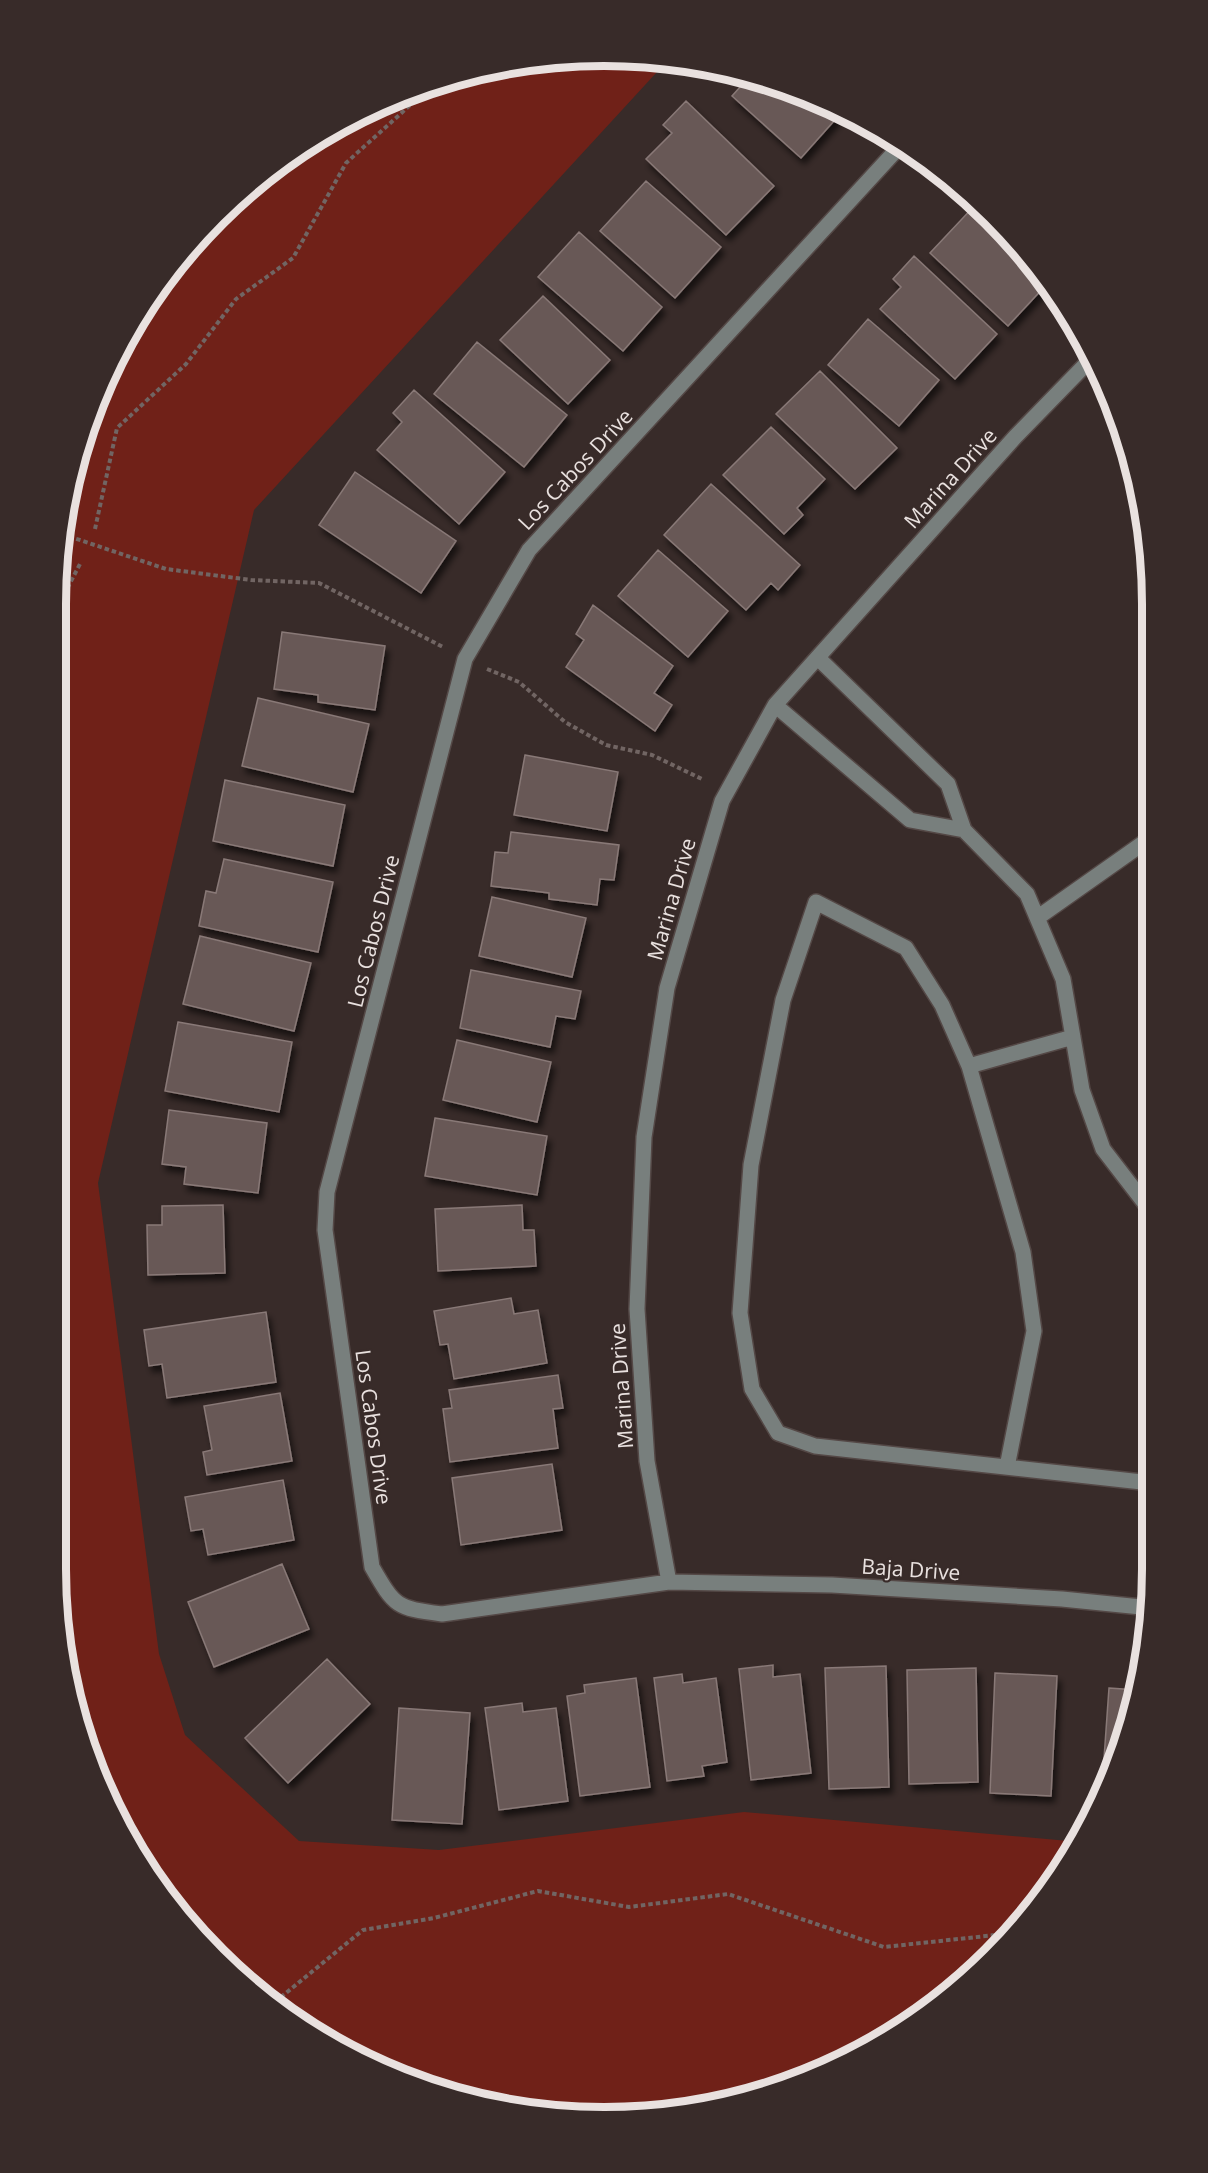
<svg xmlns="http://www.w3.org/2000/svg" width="1208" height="2173" viewBox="0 0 1208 2173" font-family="'Open Sans',sans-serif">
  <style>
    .green { fill: #702118 }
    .building { fill: #685957; stroke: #897977; stroke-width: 1.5; filter: url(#shadow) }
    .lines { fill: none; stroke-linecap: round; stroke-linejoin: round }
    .minor-casing { stroke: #544846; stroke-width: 18 }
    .path { stroke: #716563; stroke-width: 4; stroke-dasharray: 4.5 3; stroke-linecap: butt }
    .minor { stroke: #787f7d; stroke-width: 15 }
    .labels { text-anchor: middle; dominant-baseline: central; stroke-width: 4.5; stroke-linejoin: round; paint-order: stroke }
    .street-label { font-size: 21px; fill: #e9e1df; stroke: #382b29 }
    .rim { fill: none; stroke: #e9e1df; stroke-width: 8 }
  </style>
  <defs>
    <filter id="shadow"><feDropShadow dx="3.5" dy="6" stdDeviation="3" flood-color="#0009"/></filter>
  </defs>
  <rect width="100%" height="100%" fill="#382b29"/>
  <path class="green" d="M568,57l100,3 -414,450 -156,673 61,471 26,81 114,106 140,9 305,-38 336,30 -114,139 -152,95 -174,40 -178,-17 -162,-74 -131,-122 -84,-157 -29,-177 1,-1001 17,-106 55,-132 62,-87 79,-74 91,-57 101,-38z"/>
  <path class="building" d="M749,77l31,8 62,27 -41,46 -69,-62z
    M686,101l88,85 -48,49 -80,-76 26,-26 -9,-8z
    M646,181l75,66 -46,51 -75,-67z
    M976,204l71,80 -39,42 -78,-73z
    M579,232l83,75 -39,44 -85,-74z
    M914,256l83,78 -42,45 -75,-70 21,-22 -8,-8z
    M543,296l67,64 -42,44 -68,-64z
    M868,319l71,61 -40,46 -71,-61z
    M477,342l90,73 -43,52 -90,-73z
    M820,371l77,77 -42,41 -79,-75z
    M414,390l91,82 -46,52 -82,-74 25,-28 -9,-9z
    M771,427l54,52 -28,29 6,7 -19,19 -61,-59z
    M355,472l101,69 -35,52 -102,-68z
    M711,484l89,81 -22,25 -7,-7 -25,27 -82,-75z
    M658,550l70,61 -40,46 -70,-61z
    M593,605l80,61 -19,27 18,12 -17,26 -89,-64 18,-27 -8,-6z
    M282,632l103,14 -10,64 -57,-8v-7l-44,-6z
    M258,698l111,26 -16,68 -111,-26z
    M525,755l93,17 -11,59 -93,-16z
    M225,780l120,25 -12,61 -120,-25z
    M511,832l108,13 -5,35 -14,-1 -3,26 -48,-6v-6l-58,-7 4,-34 13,1z
    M224,859l109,23 -15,70 -119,-26 7,-35 10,2z
    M492,897l94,21 -14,59 -93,-21z
    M200,936l111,27 -17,68 -111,-27z
    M471,970l110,21 -6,28 -19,-3 -6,31 -90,-19z
    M178,1022l114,20 -13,70 -114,-21z
    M457,1040l94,22 -14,60 -94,-22z
    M169,1110l98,13 -9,70 -74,-9 2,-17 -24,-3z
    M435,1118l112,18 -10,59 -112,-19z
    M223,1205l2,68 -77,2 -1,-50h15v-19z
    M522,1205l1,25h11l2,36 -98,5 -3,-62z
    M511,1298l3,16 24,-4 9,53 -93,16 -6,-35 -8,1 -6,-34z
    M266,1312l10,70 -109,16 -5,-34 -13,2 -5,-36z
    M558,1375l5,33 -10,1 5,39 -108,14 -7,-53 9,-1 -3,-18z
    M280,1393l12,68 -85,14 -4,-23 9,-2 -8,-44z
    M552,1464l10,66 -101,15 -9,-67z
    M283,1480l11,60 -86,15 -5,-26 -12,2 -6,-34z
    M282,1564l27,65 -95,38 -26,-65z
    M327,1659l43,45 -82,79 -43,-45z
    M773,1665v12l27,-3 11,99 -60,7 -12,-111z
    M886,1666l3,121 -60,2 -4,-121z
    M976,1668l2,114 -69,2 -2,-114z
    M995,1673l62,3 -6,120 -61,-3z
    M682,1674l1,9 33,-5 11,84 -25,4 2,10 -37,5 -13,-103z
    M636,1678l14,109 -70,9 -13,-100 18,-3 -1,-8z
    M1109,1688l28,2 -3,21 -32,76z
    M522,1703l1,9 33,-4 12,93 -69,9 -14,-102z
    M399,1708l71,5 -8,111 -70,-4z"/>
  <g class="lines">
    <defs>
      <path id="minor" d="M901,145l-372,405 -64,109 -138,533 -2,38 47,337c23,40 24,41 70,47l227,-32 163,3 230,14 89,9
        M775,705l135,115 54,10 -16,-46 -130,-126
        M964,830l63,64 36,85 19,111 21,59 47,61
        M1037,918l112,-79
        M1073,1037l-104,29 -27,-61 -36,-57 -90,-46 -33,98 -32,165 -11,148 12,76 26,44 37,13 336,37
        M969,1066l54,186 11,79 -27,136
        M669,1582l-22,-121 -10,-152 7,-172 23,-149 55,-187 53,-96 240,-268 75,-77"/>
    </defs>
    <use href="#minor" class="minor-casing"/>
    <path class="path" d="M95,529l22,-101 69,-64 50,-65 57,-41 53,-95 72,-65 32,-19
      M62,534l104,35 85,11 68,3 124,64
      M57,608l23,-44
      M487,669l32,13 46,40 41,23 46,10 52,25
      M275,2002l88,-72 71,-12 104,-27 91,16 99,-13 156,53 121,-13"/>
    <use href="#minor" class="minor"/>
  </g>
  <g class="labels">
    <g class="street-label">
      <text transform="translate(575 469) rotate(-47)">Los Cabos Drive</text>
      <text transform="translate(950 478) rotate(-48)">Marina Drive</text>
      <text transform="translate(671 899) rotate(-74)">Marina Drive</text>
      <text transform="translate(373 931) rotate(-76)">Los Cabos Drive</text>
      <text transform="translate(621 1386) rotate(-94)">Marina Drive</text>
      <text transform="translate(374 1427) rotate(82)">Los Cabos Drive</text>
      <text transform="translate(911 1569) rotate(4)">Baja Drive</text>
    </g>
  </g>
  <path d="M0 0H1208V2173H0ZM604 66H604A538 538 0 0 1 1142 604V1569A538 538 0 0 1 604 2107H604A538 538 0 0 1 66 1569V604A538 538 0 0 1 604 66Z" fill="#382b29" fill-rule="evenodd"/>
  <path class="rim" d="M604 66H604A538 538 0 0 1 1142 604V1569A538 538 0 0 1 604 2107H604A538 538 0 0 1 66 1569V604A538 538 0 0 1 604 66Z"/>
</svg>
